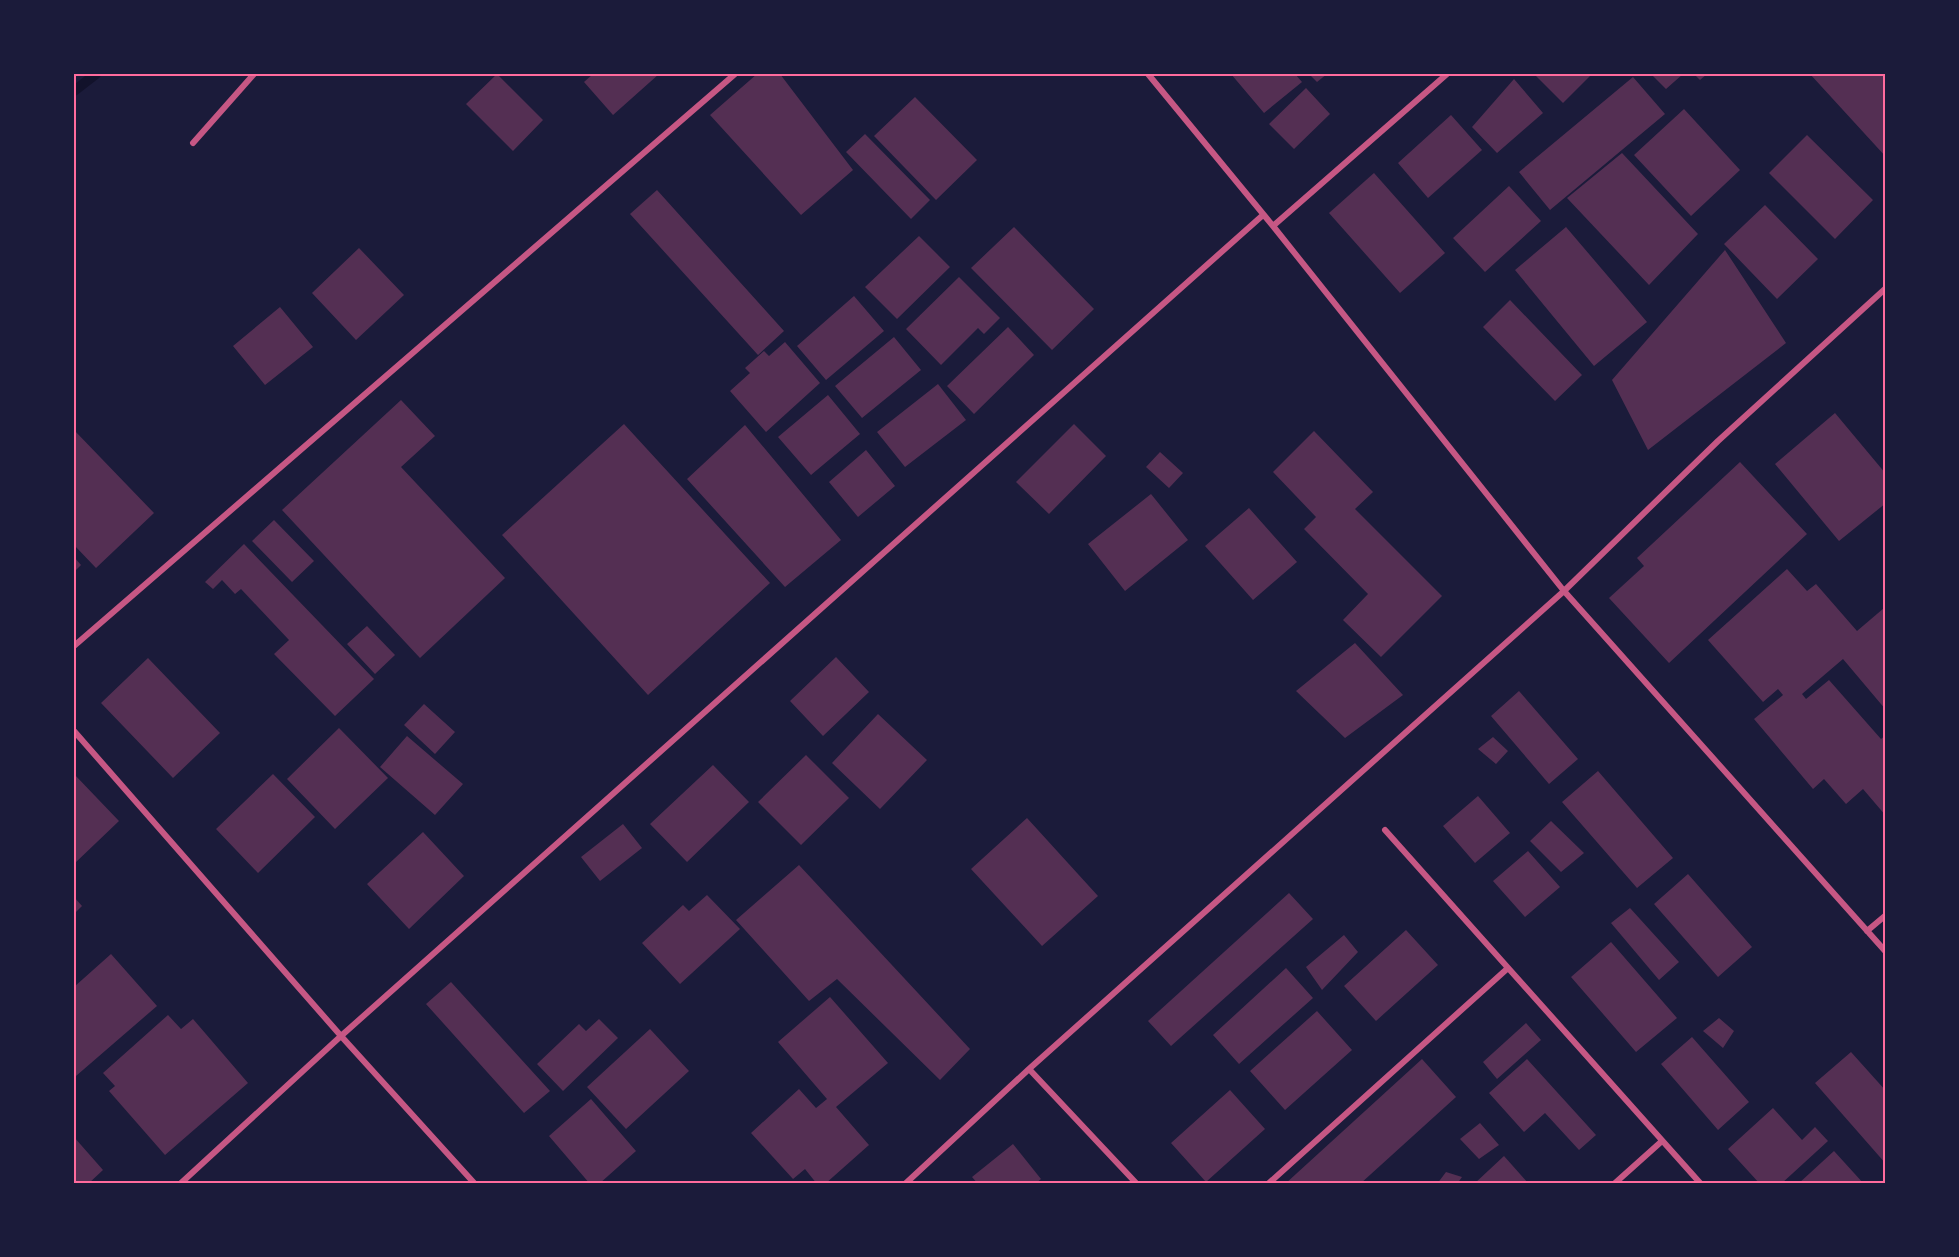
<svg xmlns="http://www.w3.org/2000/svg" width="1959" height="1257" viewBox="0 0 1959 1257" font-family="'Work Sans',sans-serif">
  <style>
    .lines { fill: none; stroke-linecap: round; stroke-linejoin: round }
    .stream { stroke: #12122b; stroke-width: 10 }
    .building { fill: #542f53 }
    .minor { stroke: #c65784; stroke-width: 6 }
    .neatline { fill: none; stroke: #ff6b9d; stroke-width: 2 }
  </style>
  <rect width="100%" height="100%" fill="#1b1b3a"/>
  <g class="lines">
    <path class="stream" d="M74,91l22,-17"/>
  </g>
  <path class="building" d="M497,74l46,46 -30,31 -47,-47z
    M593,74h66l-46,41 -29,-33z
    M757,74h23l73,96 -52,45 -91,-100z
    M1231,74h64l7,8 -38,31z
    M1309,74h18l-10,8z
    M1534,74h58l-29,29z
    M1651,74h32l-17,15z
    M1694,74h13l-7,6z
    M1810,74h76v83z
    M1633,77l32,37 -115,96 -31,-38z
    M1514,79l29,34 -46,40 -25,-26z
    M1306,88l24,26 -36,35 -25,-25z
    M915,97l62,63 -41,40 -62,-64z
    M1684,109l56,61 -49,46 -57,-61z
    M1451,115l31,35 -54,48 -30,-35z
    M865,134l65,66 -19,19 -65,-67z
    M1807,135l66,65 -38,39 -66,-66z
    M1622,153l76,81 -49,51 -82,-87z
    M1374,173l71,80 -45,40 -71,-80z
    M1509,186l32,35 -56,51 -32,-34z
    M657,190l127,141 -26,24 -128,-141z
    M1765,205l53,54 -41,40 -53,-55z
    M1014,227l80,82 -42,41 -81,-82z
    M1566,227l81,95 -53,44 -79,-96z
    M919,236l31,31 -53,52 -32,-32z
    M359,248l45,47 -48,45 -44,-47z
    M1725,250l61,93 -138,107 -36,-70z
    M959,277l41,41 -16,16 -6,-6 -37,37 -35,-36z
    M854,296l30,35 -58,49 -29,-34z
    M1510,300l72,75 -27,26 -72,-74z
    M280,307l33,40 -48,38 -32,-39z
    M1008,327l26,28 -60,59 -27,-28z
    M894,337l27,33 -59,48 -27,-32z
    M785,342l35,41 -54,49 -36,-41 20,-18 -5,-5 19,-17 5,5z
    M938,384l28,36 -61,47 -28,-35z
    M828,395l32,39 -49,41 -33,-38z
    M401,400l34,36 -34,31 104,111 -85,80 -138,-148z
    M1835,413l51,61v29l-47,38 -64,-77z
    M624,424l146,159 -122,112 -146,-160z
    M1074,424l32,32 -57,58 -33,-32z
    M745,425l96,115 -56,47 -98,-108z
    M74,430l80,83 -58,55 -22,-23z
    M1314,431l59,61 -18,17 87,87 -61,61 -38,-37 25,-26 -64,-65 12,-12 -43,-45z
    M866,450l29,36 -37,31 -29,-35z
    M1160,452l23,21 -14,15 -23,-21z
    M1740,462l67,72 -138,129 -60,-65 35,-32 -7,-8z
    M1151,494l37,46 -63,51 -37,-47z
    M1249,508l48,54 -44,38 -48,-54z
    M274,520l40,41 -22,21 -40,-41z
    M244,544l130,135 -39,37 -61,-62 15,-14 -48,-51 -6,5 -13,-14 -9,9 -8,-7z
    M74,557l7,8 -7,7z
    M1787,569l20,22 9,-7 41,47 27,-23 2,1v101l-43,-51 -41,35 4,5 23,-19 52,59 5,-4v81l-23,-27 -17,15 -22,-25 -11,10 -59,-70 29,-24 -5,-6 -15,13 -55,-62z
    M367,626l28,29 -20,19 -28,-30z
    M1355,643l48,52 -58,43 -49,-47z
    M836,657l33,35 -46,44 -33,-35z
    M148,658l72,75 -47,45 -72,-75z
    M1519,691l59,68 -29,25 -58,-68z
    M424,704l31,28 -20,22 -31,-29z
    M878,714l49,46 -47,49 -48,-46z
    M339,728l49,50 -53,51 -48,-50z
    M407,736l56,48 -28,31 -55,-48z
    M1493,737l15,14 -12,13 -18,-15z
    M806,755l43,43 -48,47 -43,-43z
    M713,765l36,37 -62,60 -37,-38z
    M1598,771l75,87 -36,30 -75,-86z
    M74,774l45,47 -45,43z
    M273,774l42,43 -57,56 -42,-44z
    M1478,796l32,37 -35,30 -32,-37z
    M1027,818l71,78 -56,50 -71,-77z
    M1551,821l33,32 -23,19 -31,-31z
    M623,824l19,24 -42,33 -19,-24z
    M423,832l41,44 -55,53 -42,-45z
    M1528,851l32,36 -35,30 -32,-36z
    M799,865l171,184 -30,31 -103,-101 -28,22 -73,-81z
    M1688,874l64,73 -34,30 -64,-73z
    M1289,893l24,26 -142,127 -23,-25z
    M707,895l33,34 -60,55 -38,-41 41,-38 6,6z
    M74,897l8,9 -8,8z
    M1630,908l49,54 -20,18 -48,-57z
    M1406,930l32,35 -62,56 -32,-35z
    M1344,935l14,17 -36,38 -16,-23z
    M1611,942l66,76 -41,34 -65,-75z
    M111,954l46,52 -81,70 -2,-3v-86z
    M1286,968l27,30 -74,66 -26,-29z
    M451,982l99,109 -26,22 -98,-109z
    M830,997l58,66 -52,44 33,38 -44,39h-8l-12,-15 -12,10 -42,-46 48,-44 17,19 11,-9 -49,-57z
    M1317,1011l35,39 -67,60 -35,-39z
    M168,1015l13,14 12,-10 55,64 -83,72 -56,-64 6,-5 -12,-13z
    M1719,1018l15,13 -11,17 -20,-17z
    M599,1019l19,19 -55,53 -26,-27 42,-40 7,7z
    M1526,1023l15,17 -44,39 -14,-17z
    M650,1029l39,42 -63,58 -39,-42z
    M1692,1037l57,65 -31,28 -57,-66z
    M1851,1052l35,39v73l-71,-81z
    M1422,1059l34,38 -96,87h-75z
    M1527,1059l69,76 -17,15 -34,-37 -21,19 -35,-39z
    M1230,1090l35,39 -59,53 -35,-39z
    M591,1099l45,52 -37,33h-9l-41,-48z
    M1773,1108l29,32 13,-13 13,14 -47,43h-21l-32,-35z
    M1480,1123l19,22 -20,14 -19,-20z
    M74,1137l29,33 -15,14h-14z
    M1013,1144l28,35 -6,5h-57l-6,-7z
    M1834,1151l30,33h-66z
    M1504,1156l25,28h-55z
    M1446,1172l16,5 -5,7h-20z"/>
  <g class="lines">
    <path class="minor" d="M1148,74l125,152 291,365 322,361
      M193,143l61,-69
      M1273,226l174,-152
      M74,646l661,-572
      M74,731l267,305 134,148
      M1385,830l316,354
      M1867,931l19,-16
      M1029,1069l108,115
      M180,1184l161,-148 922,-821
      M905,1184l124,-115 535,-478 154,-150 168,-153
      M1268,1184l240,-216
      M1614,1184l48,-43"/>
  </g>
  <rect width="1959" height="1257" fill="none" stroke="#1b1b3a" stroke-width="150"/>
  <rect x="75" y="75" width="1809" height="1107" class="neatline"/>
</svg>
